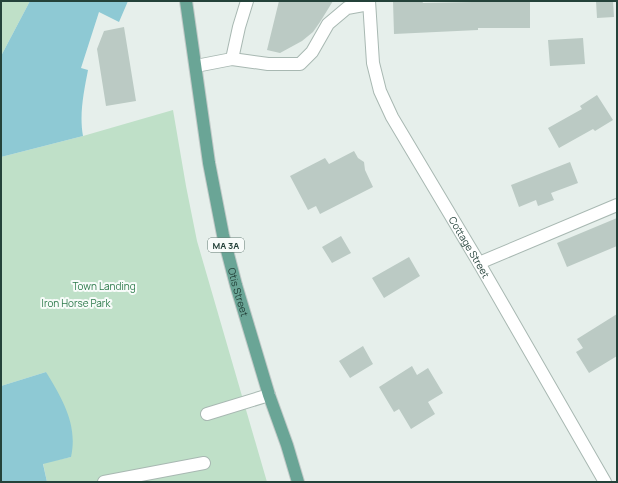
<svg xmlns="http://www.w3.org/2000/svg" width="618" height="483" viewBox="0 0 618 483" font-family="Manrope,sans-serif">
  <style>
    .green { fill: #bfe0c8 }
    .water { fill: #8ec9d4 }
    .building { fill: #bbcac4 }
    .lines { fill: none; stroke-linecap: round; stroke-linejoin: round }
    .minor-casing { stroke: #a8b8b2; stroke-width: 14 }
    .major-casing { stroke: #c2cac8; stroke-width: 14 }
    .minor { stroke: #fff; stroke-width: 12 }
    .major { stroke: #6aa596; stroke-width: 12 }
    .labels { text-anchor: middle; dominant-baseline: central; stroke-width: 4; stroke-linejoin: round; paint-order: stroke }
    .shield { fill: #f7fbf9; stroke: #637a73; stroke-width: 1 }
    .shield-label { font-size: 9px; font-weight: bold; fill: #24423a }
    .street-label { font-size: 10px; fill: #24423a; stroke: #f7fbf9 }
    .park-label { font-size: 10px; fill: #2d7a4b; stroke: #f7fbf9 }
  </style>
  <rect width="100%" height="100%" fill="#e6efeb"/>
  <path class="green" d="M1,1h29l-29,55z
    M173,110l13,76 11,55 70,241h-220l-4,-19 28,-6 -25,-85 -45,14v-229l82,-21z"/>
  <path class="water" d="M30,1h98l-9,21 -20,-10 -18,56 7,2c-4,21 -9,44 -5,66l-82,21v-101z
    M46,372c17,28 32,53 25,85l-28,7 4,18h-46v-96z"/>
  <path class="building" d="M279,1h54l-13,21 -7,10 -11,9 -22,12 -13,-3z
    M393,1h29l1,2 107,-2v27h-52v2l-84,4z
    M596,1h17l1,16 -17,1z
    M124,27l12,74 -30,5 -9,-57 7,-18z
    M583,38l2,26 -35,2 -2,-26z
    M597,95l16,25 -18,11 -2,-2 -34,19 -11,-20 34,-19 -2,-3z
    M354,151l4,7 6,4 1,8 8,17 -53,27 -4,-8 -8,4 -18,-34 35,-18 4,6z
    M570,162l8,21 -27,10 3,7 -16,6 -2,-6 -17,7 -8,-22z
    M617,218v28l-50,21 -10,-24z
    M341,236l10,17 -19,10 -10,-16z
    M409,257l11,19 -36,22 -12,-20z
    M617,314v42l-28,17 -13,-21 7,-4 -6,-9z
    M363,346l10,18 -23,14 -11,-17z
    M412,366l5,9 11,-7 15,25 -15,9 7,12 -24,15 -12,-20 -5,3 -15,-25z"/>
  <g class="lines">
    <defs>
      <g id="minor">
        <path id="s1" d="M369,1l4,62 7,28 12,26 87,146 126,219"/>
        <path d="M232,59l7,-32 8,-26"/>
        <path d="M196,66l36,-7 36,5h32l12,-12 16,-28 19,-16 22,-4"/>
        <path d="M479,263l138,-58"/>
        <path d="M207,414l62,-19"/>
        <path d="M104,482l100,-19"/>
      </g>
      <g id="major">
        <path id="s2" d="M186,1l23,162 14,72 13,50 33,110 18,50 11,37"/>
      </g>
    </defs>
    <use href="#minor" class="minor-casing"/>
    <use href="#major" class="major-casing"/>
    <use href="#minor" class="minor"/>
    <use href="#major" class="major"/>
  </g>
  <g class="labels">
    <rect class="shield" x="208" y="238" width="36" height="14" rx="3"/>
    <g class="shield-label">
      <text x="226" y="245">MA 3A</text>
    </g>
    <g class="street-label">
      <text stroke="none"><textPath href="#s1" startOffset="271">Cottage Street</textPath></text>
      <text stroke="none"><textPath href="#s2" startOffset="296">Otis Street</textPath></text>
    </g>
    <g class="park-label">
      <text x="104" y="286">Town Landing</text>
      <text x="76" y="303">Iron Horse Park</text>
    </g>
  </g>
  <rect width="618" height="483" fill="none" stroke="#24423a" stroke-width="4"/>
</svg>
